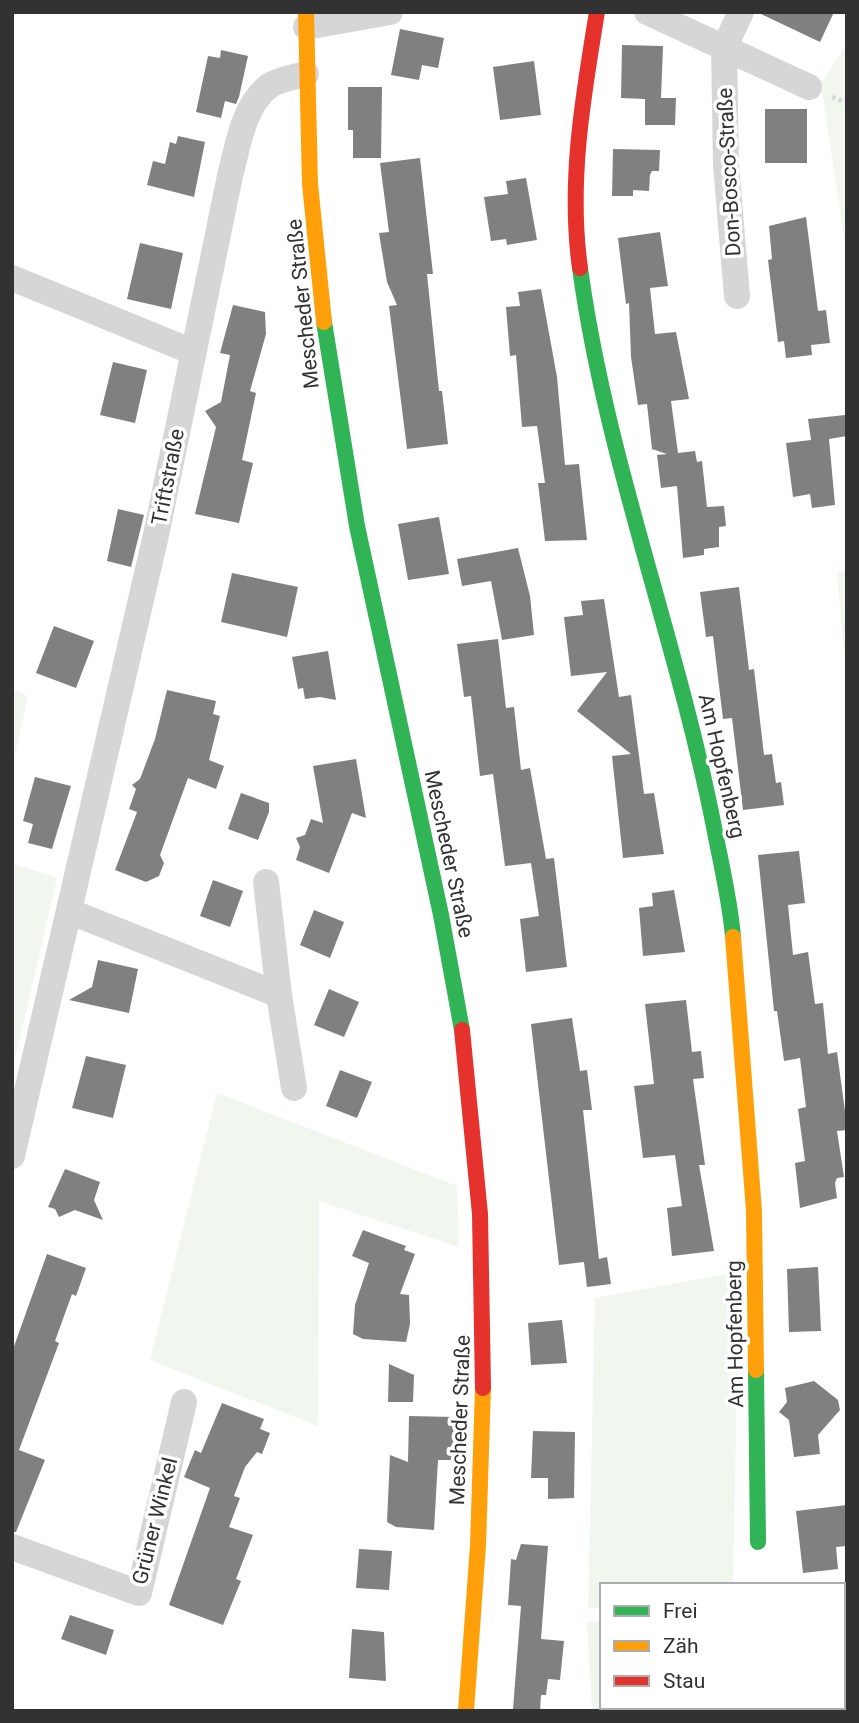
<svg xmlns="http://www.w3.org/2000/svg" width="859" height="1723" viewBox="0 0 859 1723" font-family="Roboto,sans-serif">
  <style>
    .green { fill: #f1f6ee }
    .building { fill: #808080 }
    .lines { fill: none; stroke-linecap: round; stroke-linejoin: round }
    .path { stroke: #d6d6d6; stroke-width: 4.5; stroke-dasharray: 3.5 3.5; stroke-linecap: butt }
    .street { stroke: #d6d6d6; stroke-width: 26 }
    .fast { stroke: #30b455; stroke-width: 16 }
    .slow { stroke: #ff9f0a; stroke-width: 16 }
    .jam { stroke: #e5322d; stroke-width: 16 }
    .labels { text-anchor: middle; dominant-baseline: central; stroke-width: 7; stroke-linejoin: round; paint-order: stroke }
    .street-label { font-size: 21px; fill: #323232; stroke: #fff }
  </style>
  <rect width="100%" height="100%" fill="#fff"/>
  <path class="green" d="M847,44v214l-26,-175z
    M847,570v116l-10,-113z
    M12,689l16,7 -16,73z
    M12,863l45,15 -41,177 -4,1z
    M217,1093l240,93 2,61 -140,-46 -1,225 -168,-66z
    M739,1272l-6,313h-131v22l-14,2 7,-311z
    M843,1592h4v119h-255l-5,-89 15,-2v87h241z"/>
  <path class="building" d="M757,12h77l-14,30z
    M400,29l44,9 -6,30 -16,-3 -3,15 -28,-5z
    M622,45l41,1 -2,52h15l-1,27h-30v-26l-24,-1z
    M221,50l27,6 -9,41 -3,7 -11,-3 -4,17 -25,-6 12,-56 12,2z
    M534,61l7,54 -41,5 -7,-53z
    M348,87h34l-1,71h-28v-28h-5z
    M765,109h42v54h-42z
    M178,136l27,6 -11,55 -47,-12 6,-24 12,3 5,-22 6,2z
    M613,149l47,1 -1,21h-7l-2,4 -1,16 -16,-1v6h-21z
    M420,158l13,116h-6l12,117h3l6,53 -41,5 -18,-143 8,-1 -10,-23 -8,-49 10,-1 -9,-69z
    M526,178l11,62 -30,5 -1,-6 -15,2 -7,-44 24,-3 -2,-13z
    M806,217l12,94 8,-1 4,33 -19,2 1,10 -26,3 -2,-17 -6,1 -10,-82 4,-1 -3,-33z
    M660,232l8,54 -18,2 5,46 21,-2 13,67 -18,2 7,52 17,-2 2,11 5,-1 5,46 17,-1 2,20 -7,1v20l-15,2v6l-21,3 -6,-72 -16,2 -4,-33 10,-1 -15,-5 -5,-45 -9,1 -7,-48 -2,-54 -3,1 -8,-66z
    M140,243l43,10 -12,56 -44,-10z
    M541,289l16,88 8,88 14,-1 8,76 -42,1 -7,-58h7l-8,-57 -15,1 -6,-72 -6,1 -4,-49 14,-1 -2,-14z
    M233,305l32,7 1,22 -16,57 6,2 -14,67 11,3 -14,60 -44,-9 21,-87 -11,-16 16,-9 9,-47 -10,-2z
    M113,362l34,8 -12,53 -35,-8z
    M845,415l2,21 -18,3 6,66 -23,3 -2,-14 -17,3 -7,-54 25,-3 -3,-21z
    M118,509l26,6 -13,52 -24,-6z
    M439,517l10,57 -41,6 -10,-56z
    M518,548l12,48 4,39 -32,5 -11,-59 -29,5 -5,-27z
    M232,573l66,14 -11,50 -66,-15z
    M739,587l10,83 5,-1 10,86 8,-1 4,29 5,-1 3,23 -41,5 -11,-92 -9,1 -10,-83 -7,1 -6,-45z
    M604,599l15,98 12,-2 13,99 10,-1 10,61 -41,4 -11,-102 19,-2 -54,-43 30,-39 -36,4 -7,-59 19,-2 -2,-14z
    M54,626l40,15 -18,47 -40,-15z
    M498,639l8,69 8,-1 7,63 9,-2 16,91 8,-1 13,109 -41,5 -6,-53 19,-3 -8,-53 -26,3 -12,-92 -13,2 -9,-80 -7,1 -7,-53z
    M328,651l8,49 -16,-3 -15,2 -2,-11 -5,1 -6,-32z
    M167,690l49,11 -3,13 7,2 -11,44 15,6 -8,23 -28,-11 -28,77 4,8 -5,13 -13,6 -31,-12 22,-58 -8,-3 7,-20 -4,-4 8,-6 15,-40z
    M356,759l10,59 -14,-5 -23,60 -33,-13 4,-13 -4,-9 9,-3 6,-16 12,4 -10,-57z
    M35,777l36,9 -19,63 -24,-6 5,-19 -10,-3z
    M241,793l28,10v9l-11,28 -30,-11z
    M799,851l6,52 -17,2 5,50 15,-3 7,52 8,-1 5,51 9,-2 10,74v4l-10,1 7,46 -7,1 -2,5 2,15 -37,10 -5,-45 10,-2 -7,-52 8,-2 -6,-49 -16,3 -7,-50h-3l-16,-156z
    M213,880l30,11 -13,36 -30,-11z
    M674,890l11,62 -42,4 -4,-48 14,-2 -1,-13z
    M314,910l30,12 -14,36 -30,-13z
    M98,960l40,9 -9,44 -60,-13 23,-13z
    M329,989l30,13 -15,35 -30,-12z
    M686,1000l6,52 9,-1 3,27 -11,1 12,86h-6l15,86 -42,5 -5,-48 15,-2 -7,-51 -32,3 -9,-72 20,-2 -9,-80z
    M572,1018l8,53 7,-1 5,40h-9l16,149 8,-2 4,27 -24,3 -3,-25 -25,3 -28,-241z
    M86,1056l40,9 -13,53 -41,-10z
    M340,1070l32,12 -15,36 -31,-12z
    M65,1169l35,13 -6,18 9,20 -28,-10 -16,7 -4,-8 -7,-2z
    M363,1230l43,16 -2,4 11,4 -15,40 9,1 1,29 -4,18 -43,-3 -10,-5 2,-29 14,-42 -17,-7z
    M47,1254l39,14 -10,28 -4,-2 -17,47 4,2 -40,107 26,10 -29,72h-4v-180z
    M818,1267l3,64 -32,1 -2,-63z
    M562,1320l5,43 -36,2 -3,-42z
    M389,1364l25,11 -1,27h-25z
    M814,1381l24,19 2,10 -22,25 2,19 -26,3 -5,-37 -10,-8 8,-10 -2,-14z
    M222,1403l42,16 -4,10 10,4 -8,21 -5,-2 -12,15 -11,29 6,2 -11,29 24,8 -17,44 5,2 -18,44 -54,-20 41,-117 -26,-11 11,-27 6,3z
    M409,1416l46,1 -1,43h-16l-4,70 -38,-3 -9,-5 3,-67 18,7z
    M533,1431l42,1 -1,66 -26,1v-21h-17z
    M847,1505v41l-11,1 2,22 -35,4 -7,-62z
    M521,1544l27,2 -7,93 23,2 -4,39 -12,-1 -2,16h-5l-1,16 -27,-2 8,-103 -13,-1 3,-46 5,1z
    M359,1549l33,2 -3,39 -33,-2z
    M70,1615l44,15 -8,25 -45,-16z
    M352,1629l32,3 2,49 -37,-3z"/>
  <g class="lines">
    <path class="path" d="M832,97l15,6"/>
    <path class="street" d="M647,12l162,75
      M306,27l84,-15
      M12,278l181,74
      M737,296l-11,-131 -2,-117 17,-36
      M71,912l208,83 -13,-113
      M279,995l15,93
      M12,1156l144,-621 74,-359c8,-30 13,-70 39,-90 10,-7 26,-9 37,-12
      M12,1547l127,46 45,-191"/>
    <path class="fast" d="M580,268c26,191 97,371 134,559 7,37 16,73 19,110
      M324,322l33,204 84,389 21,115
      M756,1370l2,172"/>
    <path class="slow" d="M306,12l4,172 14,138
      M733,937l21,274 2,159
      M466,1711l12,-166 5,-157"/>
    <path class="jam" d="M580,268c-12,-86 3,-171 17,-256
      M462,1030l18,184 3,174"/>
  </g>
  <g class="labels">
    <g class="street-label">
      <text transform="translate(729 172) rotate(-93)">Don-Bosco-Straße</text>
      <text transform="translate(303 304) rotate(-96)">Mescheder Straße</text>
      <text transform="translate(168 477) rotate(-79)">Triftstraße</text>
      <text transform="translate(722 766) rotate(77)">Am Hopfenberg</text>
      <text transform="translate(449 854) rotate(78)">Mescheder Straße</text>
      <text transform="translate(735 1334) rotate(-91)">Am Hopfenberg</text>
      <text transform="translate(460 1420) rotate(-88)">Mescheder Straße</text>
      <text transform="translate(155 1521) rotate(-76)">Grüner Winkel</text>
    </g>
  </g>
  <rect width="859" height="1723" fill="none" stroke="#323232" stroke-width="28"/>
  <rect x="600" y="1583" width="245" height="126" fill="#ffffff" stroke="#adadad" stroke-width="2"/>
  <rect x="614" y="1606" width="35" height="10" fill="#30b455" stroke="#adadad" stroke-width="2"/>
  <text x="663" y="1618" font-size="21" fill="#323232">Frei</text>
  <rect x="614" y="1641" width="35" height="10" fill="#ff9f0a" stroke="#adadad" stroke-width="2"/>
  <text x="663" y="1653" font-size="21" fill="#323232">Zäh</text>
  <rect x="614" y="1676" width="35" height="10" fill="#e5322d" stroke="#adadad" stroke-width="2"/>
  <text x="663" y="1688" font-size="21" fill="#323232">Stau</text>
</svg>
